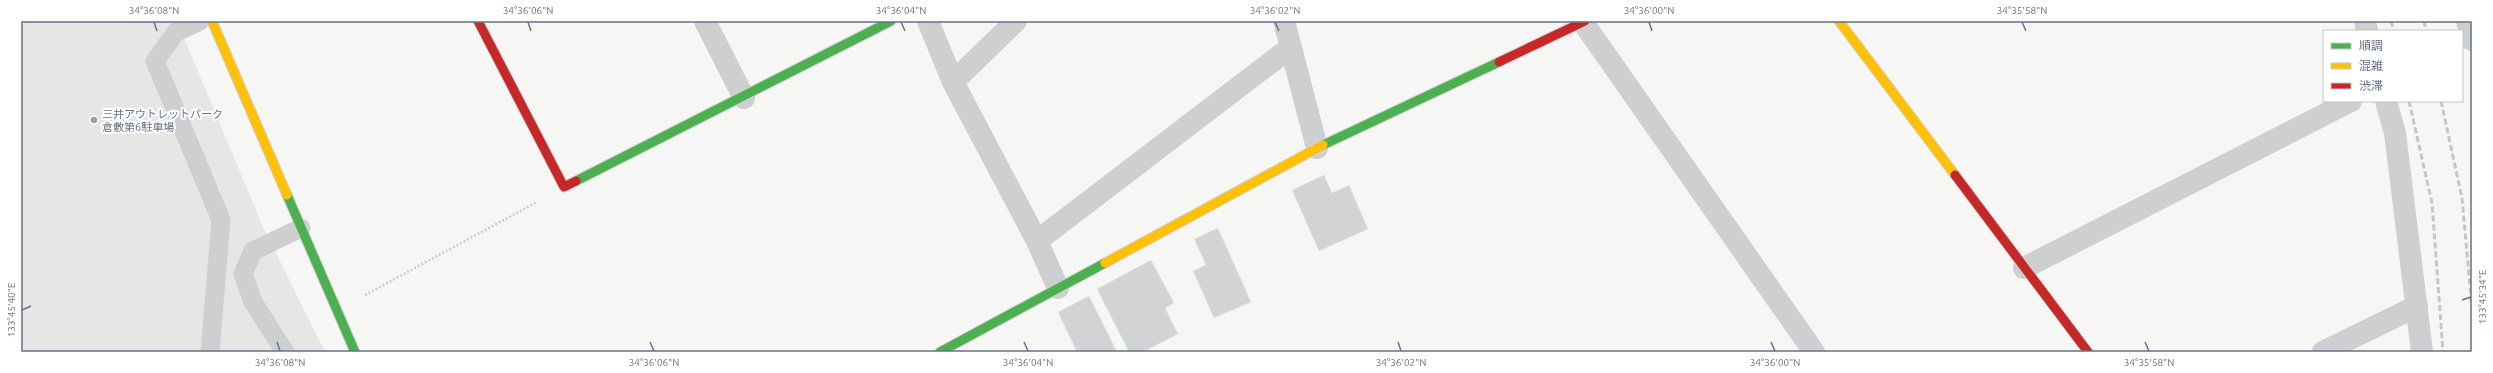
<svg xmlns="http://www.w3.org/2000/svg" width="2493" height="373" viewBox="0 0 2493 373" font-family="Ubuntu,'Noto Sans JP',sans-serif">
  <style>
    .built { fill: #e6e6e7 }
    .building { fill: #d2d3d4; stroke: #e6e6e5 }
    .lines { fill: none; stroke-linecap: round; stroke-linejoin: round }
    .fast-casing { stroke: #d2d2d3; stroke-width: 11 }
    .slow-casing { stroke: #d2d2d3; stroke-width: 11 }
    .jam-casing { stroke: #d2d2d3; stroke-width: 11 }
    .path { stroke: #cccccd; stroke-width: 2.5; stroke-dasharray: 2 2; stroke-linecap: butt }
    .lane { stroke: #cecfd0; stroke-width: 19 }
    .street { stroke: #cecfd0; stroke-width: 22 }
    .fast { stroke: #4caf50; stroke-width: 9 }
    .slow { stroke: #ffc107; stroke-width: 9 }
    .jam { stroke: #c62828; stroke-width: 9 }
    .rail { stroke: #c5c6c6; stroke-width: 3; stroke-dasharray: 6 3; stroke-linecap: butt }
    .ticks { fill: none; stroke: #677185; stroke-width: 1.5 }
    .poi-dot { fill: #99a0ac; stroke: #fff; stroke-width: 1.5 }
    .labels { text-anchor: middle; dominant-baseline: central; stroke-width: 4; stroke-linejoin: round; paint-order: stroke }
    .poi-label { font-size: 11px; fill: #677185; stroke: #fff; text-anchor: start }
    .neatline { fill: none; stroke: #677185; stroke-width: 1.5 }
    .ticks-label { font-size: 10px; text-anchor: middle; fill: #677185 }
  </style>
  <rect width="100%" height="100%" fill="#f6f6f5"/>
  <path class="built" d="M21,21h156l86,206 62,125h-304z"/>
  <path class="building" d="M1324,175l8,18 17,-8 19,44 -49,22 -27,-61z
    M1218,228l33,74 -37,16 -21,-47 13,-6 -12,-26z
    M1151,260l23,43 -9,5 13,26 -35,18h-14l-32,-63z
    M1089,296l28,56h-40l-19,-40z"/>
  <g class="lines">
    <defs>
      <path id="fast" d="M1323,145l176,-83
        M576,181l315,-160
        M287,195l68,157
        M940,352l165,-89"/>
      <path id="slow" d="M212,21l75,174
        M1839,21l116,154
        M1105,263l218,-118"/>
      <path id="jam" d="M478,21l86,166 12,-6
        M1499,62l86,-41
        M1955,175l133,177"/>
    </defs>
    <use href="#fast" class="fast-casing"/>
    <use href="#slow" class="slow-casing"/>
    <use href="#jam" class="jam-casing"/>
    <path class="path" d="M365,295l172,-93"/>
    <path class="lane" d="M200,21l-24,11 -21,29 66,159 -11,132
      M285,352l-32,-50 -10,-28 10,-23 48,-23"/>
    <path class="street" d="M705,21l39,77
      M928,21l25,61 84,159 21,47
      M1284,21l33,127
      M1582,21l232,331
      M2365,21l2,10
      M2467,21l5,19
      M953,82l63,-61
      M2386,101l9,32 27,219
      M1037,241l254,-194
      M2024,268l327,-167
      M2323,352l94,-46"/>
    <use href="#fast" class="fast"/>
    <use href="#slow" class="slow"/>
    <use href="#jam" class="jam"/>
    <path class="rail" d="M2391,21l3,10
      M2424,21l2,10
      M2409,101l23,102 11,149
      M2441,101l21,97 10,110"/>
  </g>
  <path class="ticks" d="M154,22l3,9M528,22l3,9M901,22l4,9M1275,22l4,9M1649,22l3,9M2022,22l4,9M2462,300l9,-3M22,310l9,-4M277,342l3,9M650,342l4,9M1024,342l4,9M1398,342l3,9M1771,342l4,9M2145,342l4,9"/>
  <circle class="poi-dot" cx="94" cy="120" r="4"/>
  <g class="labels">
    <g class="poi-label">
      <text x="102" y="114">三井アウトレットパーク<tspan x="102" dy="13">倉敷第6駐車場</tspan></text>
    </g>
  </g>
  <rect width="2493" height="373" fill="none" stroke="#ffffff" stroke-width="44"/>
  <rect x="2323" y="30" width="140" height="72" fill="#ffffff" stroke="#c2c6ce"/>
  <rect x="2331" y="43" width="20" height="6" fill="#4caf50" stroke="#c2c6ce"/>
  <text x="2359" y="50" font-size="12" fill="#677185">順調</text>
  <rect x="2331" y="63" width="20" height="6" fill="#ffc107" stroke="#c2c6ce"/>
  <text x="2359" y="70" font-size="12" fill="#677185">混雑</text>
  <rect x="2331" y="83" width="20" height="6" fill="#c62828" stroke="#c2c6ce"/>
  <text x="2359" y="90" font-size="12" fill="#677185">渋滞</text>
  <rect x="22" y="22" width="2449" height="329" class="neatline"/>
  <g class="ticks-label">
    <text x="154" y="14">34°36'08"N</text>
    <text x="528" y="14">34°36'06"N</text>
    <text x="901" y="14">34°36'04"N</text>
    <text x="1275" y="14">34°36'02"N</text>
    <text x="1649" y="14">34°36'00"N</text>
    <text x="2022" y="14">34°35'58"N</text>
    <text transform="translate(2482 297) rotate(-90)" y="4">133°45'34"E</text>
    <text transform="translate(11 310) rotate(-90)" y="4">133°45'40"E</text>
    <text x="280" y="366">34°36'08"N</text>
    <text x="654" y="366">34°36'06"N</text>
    <text x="1028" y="366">34°36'04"N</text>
    <text x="1401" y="366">34°36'02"N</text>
    <text x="1775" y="366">34°36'00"N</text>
    <text x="2149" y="366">34°35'58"N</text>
  </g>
</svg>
